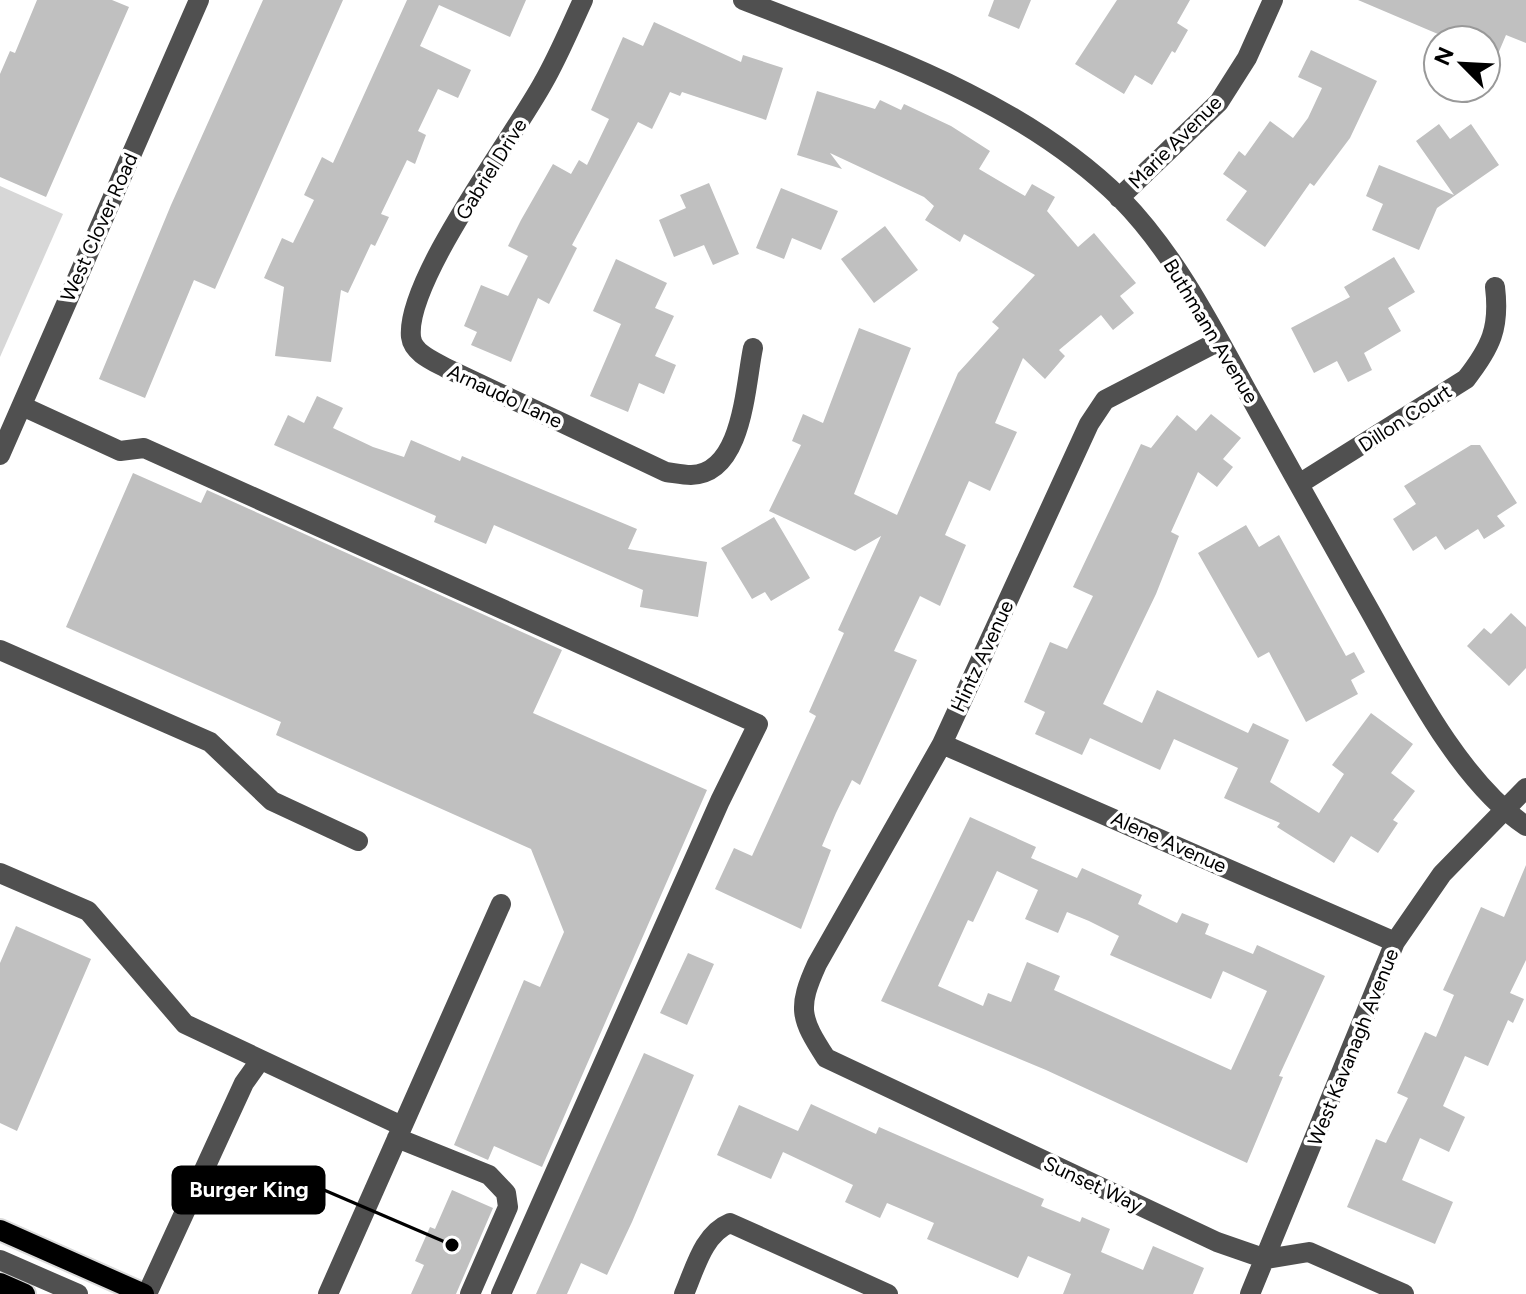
<svg xmlns="http://www.w3.org/2000/svg" width="1526" height="1294" viewBox="0 0 1526 1294" font-family="Figtree,sans-serif">
  <style>
    .green { fill: #d7d7d7 }
    .building { fill: #c0c0c0; fill-rule: evenodd }
    .lines { fill: none; stroke-linecap: round; stroke-linejoin: round }
    .major-casing { stroke: #dbdbdb; stroke-width: 24 }
    .minor { stroke: #505050; stroke-width: 20 }
    .major { stroke: #000; stroke-width: 20 }
    .labels { text-anchor: middle; dominant-baseline: central; stroke-width: 7; stroke-linejoin: round; paint-order: stroke }
    .street-label { font-size: 20px; fill: #000; stroke: #fff }
    .leader { fill: none; stroke: #000; stroke-width: 3 }
    .callout-dot { fill: #000; stroke: #fff; stroke-width: 3 }
    .callout { fill: #000; stroke: #000; stroke-width: 3 }
    .callout-label { font-size: 22px; text-anchor: middle; font-weight: bold; fill: #fff }
  </style>
  <rect width="100%" height="100%" fill="#fff"/>
  <path class="green" d="M0,186l63,28 -63,143z"/>
  <path class="building" d="M37,0h75l17,7 -83,190 -46,-20v-103l10,-23 5,2z
    M263,0h80l-128,289 -21,-9 -49,118 -46,-19 72,-174z
    M407,0h119l-16,37 -71,-32 -19,41 51,24 -13,28 -20,-9 -20,42 8,4 -11,29 -8,-4 -26,54 8,3 -14,29 -4,-2 -23,49 -7,-3 -10,72 -56,-6 9,-69 -20,-9 18,-40 11,5 21,-43 -10,-5 18,-38 11,6z
    M994,0h37l-12,29 -31,-13z
    M1117,0h73l-13,23 11,7 -13,23 -3,-2 -20,34 -17,-10 -11,19 -49,-30z
    M1358,0h168v43l-20,-8 -20,47v-42h-34z
    M654,22l87,40 2,-7 40,13 -17,52 -84,-28 -2,4 -10,-4 -18,37 -14,-7 -66,123 5,3 -28,56 -11,-6 -27,64 -40,-17 6,-13 -13,-6 17,-41 27,11 20,-40 -20,-10 13,-26 32,-56 18,10 8,-14 8,5 22,-46 -18,-9 32,-73 20,9z
    M1311,50l66,31 -27,57 -36,48 -4,-3 -45,64 -39,-27 21,-29 -24,-17 16,-23 6,5 25,-35 23,17 15,-20 14,-30 -24,-11z
    M817,91l58,18 5,-9 21,10 3,-6 47,22 39,25 -11,18 46,27 7,-12 23,13 -8,14 31,36 16,-14 42,50 -16,13 14,17 -21,17 -12,-15 -42,35 6,6 -20,23 -22,-21 -28,65 22,9 -27,59 -21,-10 -24,54 21,10 -26,61 -20,-10 -26,55 23,9 -57,125 -8,-5 -16,33 -14,33 9,4 -30,79 -86,-40 19,-41 18,8 64,-140 -7,-4 35,-79 -6,-3 43,-94 -26,15 -86,-40 32,-66 -9,-4 11,-27 20,9 36,-95 52,20 -57,146 43,21 61,-142 41,-45 -7,-6 43,-47 -71,-41 -4,8 -35,-22 9,-14 -10,-9 -94,-44 12,16 -45,-14z
    M1439,124l11,15 21,-15 28,41 -62,43 -18,42 -47,-20 11,-26 -17,-8 13,-31 75,30 -38,-54z
    M709,183l30,71 -26,11 -9,-20 -30,12 -15,-37 27,-12 -6,-13z
    M781,188l57,23 -17,39 -29,-12 -8,21 -28,-11z
    M885,226l33,44 -44,33 -33,-44z
    M1394,257l21,35 -27,16 13,23 -37,22 8,17 -24,12 -11,-21 -23,12 -23,-45 59,-31 -6,-10z
    M616,259l51,24 -12,25 19,8 -19,40 21,9 -12,29 -25,-11 -11,29 -38,-16 31,-72 -28,-13z
    M317,396l26,12 -10,20 40,19 31,10 7,-17 49,21 2,-5 175,73 -9,20 79,13 -9,55 -58,-10 3,-17 -149,-65 -8,19 -52,-22 2,-6 -162,-71 14,-30 16,8z
    M1211,414l30,24 -18,21 10,8 -16,20 -19,-15 -27,60 8,4 -23,58 -53,110 39,19 15,-33 91,43 5,-10 36,17 -19,42 49,31 25,-39 -12,-9 39,-52 42,31 -22,29 24,18 -22,29 5,3 -20,30 -27,-17 -17,27 -57,-36 3,-4 -56,-25 14,-30 -64,-29 -14,31 -70,-32 -8,17 -47,-21 10,-22 -21,-10 26,-60 17,7 26,-53 -20,-9 68,-143 10,4 26,-33 19,16z
    M1471,445h9l37,58 -20,13 8,10 -21,13 -6,-10 -33,21 -9,-14 -23,15 -20,-32 23,-15 -12,-18z
    M133,473l68,30 6,-13 355,160 -29,63 174,77 -165,377 -48,-21 -6,14 -34,-15 70,-165 16,7 24,-55 -33,-83 -255,-114 5,-13 -215,-95z
    M774,517l36,61 -39,23 -6,-9 -13,7 -31,-51z
    M1246,525l13,22 20,-12 67,121 8,-4 11,20 -14,8 7,14 -52,28 -37,-70 -11,6 -60,-105z
    M1511,613l15,14v41l-17,18 -42,-40 17,-18 7,6z
    M970,817l66,30 -5,11 46,20 5,-10 60,27 -4,9 39,19 5,-10 27,11 -4,10 48,20 4,-9 68,31 -46,100 4,1 -36,86 -201,-93 -165,-69zM997,871l41,19 -13,29 33,14 9,-21 22,9 30,15 -9,19 101,44 12,-28 44,20 -36,79 -177,-80 6,-14 -33,-14 -16,40 -23,-9 -5,13 -45,-20 30,-66 5,2z
    M1526,865v95l-16,33 14,6 -11,24 -5,-3 -20,46 -23,-10 -22,50 22,11 -16,35 -29,-14 -18,42 51,22 -18,42 -88,-37 29,-68 10,4 22,-45 -11,-5 28,-61 11,5 18,-42 -11,-5 38,-83 23,10z
    M16,926l75,33 -74,172 -17,-8v-160z
    M688,953l26,11 -27,61 -27,-12z
    M644,1053l50,22 -62,147 -25,53 -26,-12 -14,31h-31z
    M811,1104l65,30 3,-7 165,72 -3,7 39,16 2,-5 28,12 -9,23 42,18 10,-24 51,22 -11,26h-130l8,-20 -43,-18 -10,22 -91,-39 7,-16 -47,-20 -7,15 -35,-16 8,-17 -70,-33 -12,27 -54,-24 22,-50 59,26z
    M452,1190l41,18 -37,86h-45l13,-29 -9,-4 15,-34 5,2z"/>
  <g class="lines">
    <defs>
      <path id="major" d="M0,1230l144,64
        M0,1283l25,11"/>
    </defs>
    <use href="#major" class="major-casing"/>
    <path class="minor" d="M583,0c-13,28 -25,57 -40,83 -30,55 -138,198 -132,254 2,16 22,24 35,31l220,104c8,1 17,3 25,3 52,-1 54,-89 62,-127
      M743,0c130,51 276,98 378,199 53,54 90,126 126,192 38,69 76,137 115,206 42,73 94,182 164,229
      M1119,198l100,-96 28,-44 26,-58
      M1219,341l-114,59 -16,24 -147,320 -125,220c-20,44 -17,54 9,94l391,184 49,17 43,-7 95,42
      M22,406l98,45 24,-3 614,276 -38,77 -219,493
      M0,455l199,-455
      M1299,484l167,-105c25,-32 34,-51 29,-92
      M0,650l210,92 62,59 86,40
      M942,744l453,198
      M0,873l88,38 97,113 217,102
      M397,1138l92,37 17,18 2,14 -38,87
      M0,1260l78,34
      M147,1294l97,-211 15,-21
      M328,1294l173,-390
      M684,1294c11,-25 19,-60 46,-71l158,71
      M1250,1294l145,-352 47,-68 84,-86"/>
    <use href="#major" class="major"/>
  </g>
  <g class="labels">
    <g class="street-label">
      <text transform="translate(1175 142) rotate(-45)">Marie Avenue</text>
      <text transform="translate(491 169) rotate(-58)">Gabriel Drive</text>
      <text transform="translate(99 227) rotate(-66)">West Clover Road</text>
      <text transform="translate(1211 331) rotate(59)">Buthmann Avenue</text>
      <text transform="translate(505 396) rotate(25)">Arnaudo Lane</text>
      <text transform="translate(1405 418) rotate(-33)">Dillon Court</text>
      <text transform="translate(982 656) rotate(-65)">Hintz Avenue</text>
      <text transform="translate(1169 842) rotate(24)">Alene Avenue</text>
      <text transform="translate(1353 1047) rotate(-68)">West Kavanagh Avenue</text>
      <text transform="translate(1093 1184) rotate(25)">Sunset Way</text>
    </g>
  </g>
  <path class="leader" d="M452 1245L324 1190"/>
  <circle class="callout-dot" cx="452" cy="1245" r="8"/>
  <rect class="callout" x="173" y="1167" width="151" height="46" rx="8"/>
  <g class="callout-label">
    <text x="249" y="1197">Burger King</text>
  </g>
  <g transform="translate(1462 64) rotate(294)"><circle r="38" fill="#ffffff" stroke="#999999" stroke-width="2"/>
  <path d="M0-6L14 30L0 20L-14 30Z" fill="#000000"/>
  <text y="-12" font-size="22" font-weight="bold" text-anchor="middle" fill="#000000">N</text>
  </g>
</svg>
